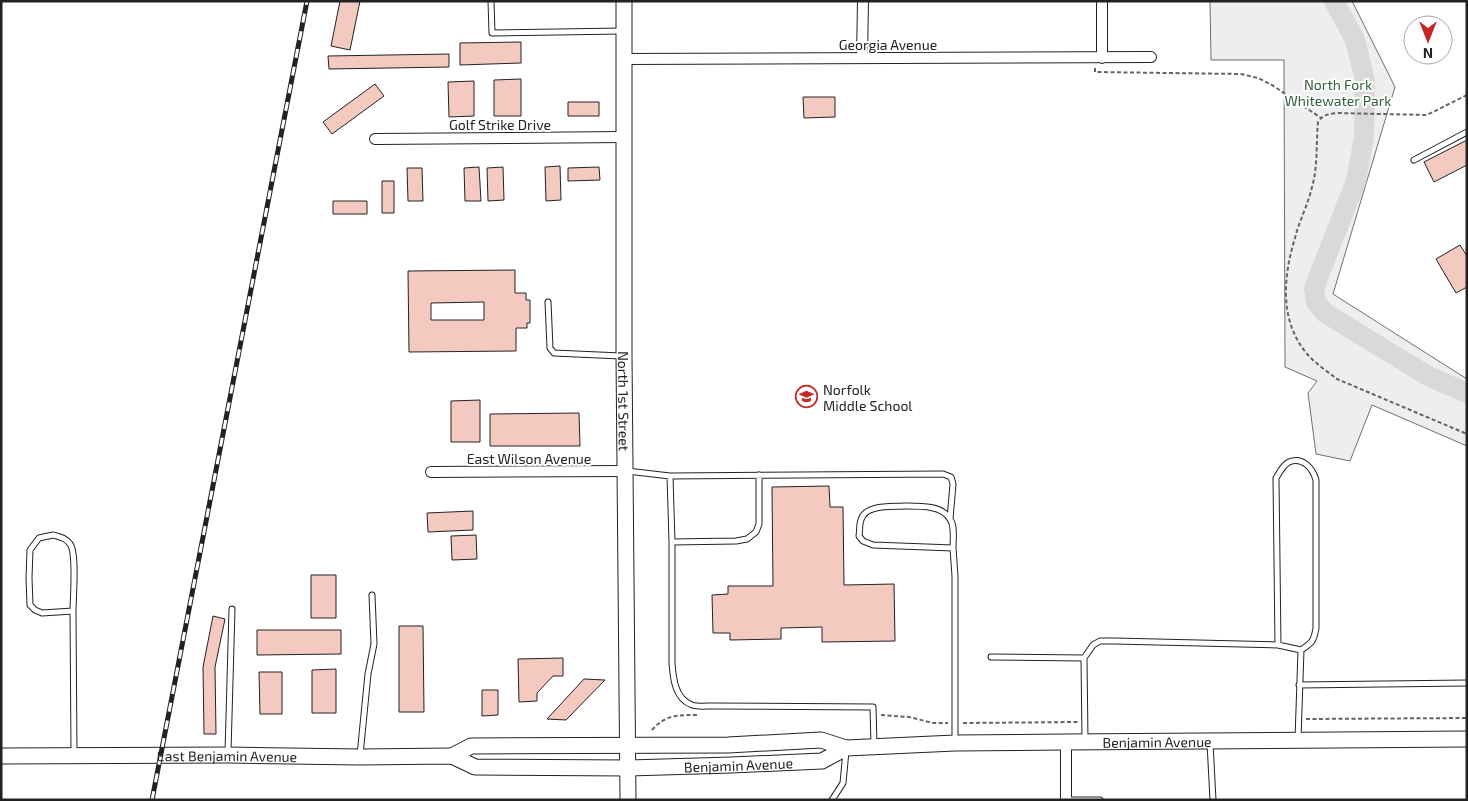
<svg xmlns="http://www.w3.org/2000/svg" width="1468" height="801" viewBox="0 0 1468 801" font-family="'Exo 2',sans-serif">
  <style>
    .green { fill: #eee; stroke: #6f6f6f }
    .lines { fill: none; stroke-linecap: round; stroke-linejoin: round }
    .river { stroke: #d9d9d9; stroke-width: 20 }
    .building { fill: #f3c9c0; stroke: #222; fill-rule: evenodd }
    .lane-casing { stroke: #222; stroke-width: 7 }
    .street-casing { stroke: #222; stroke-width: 12 }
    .secondary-casing { stroke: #222; stroke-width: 17 }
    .path { stroke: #646464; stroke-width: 2; stroke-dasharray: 4 2.5; stroke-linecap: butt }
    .lane { stroke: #fff; stroke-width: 5 }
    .street { stroke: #fff; stroke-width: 10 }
    .secondary { stroke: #fff; stroke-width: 15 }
    .rail-casing { stroke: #222; stroke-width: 5 }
    .rail { stroke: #fff; stroke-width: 3; stroke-dasharray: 9; stroke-linecap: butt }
    .labels { text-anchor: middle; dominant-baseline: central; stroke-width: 4; stroke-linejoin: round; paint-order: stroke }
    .street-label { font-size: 14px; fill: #222; stroke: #fff }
    .park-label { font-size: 14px; fill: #2f5e38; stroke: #fff }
    .poi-label { font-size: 14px; fill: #222; stroke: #fff; text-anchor: start }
  </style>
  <rect width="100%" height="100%" fill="#fff"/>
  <path class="green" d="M1210,1h142l43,86 -62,207 134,85v67l-95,-41 -22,56 -34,-7 -8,-61 9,-12 -32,-14 -1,-307h-73z"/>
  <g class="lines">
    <path class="river" d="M1334,1l21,39 10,40 -1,57 -8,44 -42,107 2,14 9,11 103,63 39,17"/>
  </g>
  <path class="building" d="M340,1h20l-10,49 -19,-4z
    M521,42v21l-61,2v-22z
    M449,54v13l-120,2 -1,-13z
    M521,79v37h-27v-36z
    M474,81v35l-25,1 -1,-35z
    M375,84l9,12 -52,38 -9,-12z
    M803,97h32v20l-31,1z
    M568,102h31v14h-31z
    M1467,140v25l-33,17 -10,-20z
    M560,166l1,34 -15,1 -1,-34z
    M479,167l2,34h-16l-1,-33z
    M503,167l1,33 -16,1 -1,-33z
    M599,167l1,13 -32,1v-13z
    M407,168h15l1,33h-15z
    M382,181h12v32h-12z
    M333,201h34v13h-34z
    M1460,245l7,11v31l-11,6 -20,-34z
    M515,270v23h11v7h4v23h-3v5h-11v23l-107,1 -1,-81zM484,302v18h-53v-17z
    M480,400v42h-29v-41z
    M579,413l1,33h-90v-32z
    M829,486l1,21h13l1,78 50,-1 1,57 -73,1v-15l-41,1v11l-51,1v-7h-17l-1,-38 16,-1v-8h45l-1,-99z
    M473,511v19l-45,2 -1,-19z
    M476,535l1,24 -25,1 -1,-24z
    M311,575h25v43h-25z
    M213,616l12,3 -10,48 1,67h-12l-1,-67z
    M399,626h24l1,86h-25z
    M257,630h84v24l-84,1z
    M563,658v18h-10l-16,17v8l-18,1 -1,-43z
    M336,669v44h-24v-43z
    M259,672h23v42h-22z
    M584,679l21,1 -39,40 -19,-1z
    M482,690h16v25l-16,1z"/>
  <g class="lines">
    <defs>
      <path id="lane" d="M491,1l1,32 130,-2
        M1414,160l53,-28
        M548,302l2,46 4,5 67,3
        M627,471l43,5 273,-2 8,3 2,7 -3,35
        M670,476l2,66v121c1,15 3,36 20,42 6,2 14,1 20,1l161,1 1,38
        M904,506c15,0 38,-1 46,13 5,7 3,20 3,29l-80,-3 -10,-4 -4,-5c1,-5 0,-11 2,-16 4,-16 31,-13 43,-14z
        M53,535c7,2 13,3 17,9 7,9 3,54 3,67l-31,2 -7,-3 -5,-5 -1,-27 1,-28 9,-12z
        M672,542l64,-1 11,-2 9,-7 3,-8v-49
        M953,548l2,28v164
        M73,611l1,144
        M1278,645l-2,-167c3,-5 7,-13 13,-16 14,-6 24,7 27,18v148c-2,13 -4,15 -15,22
        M991,657l93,1
        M1299,685l168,-2
        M1085,740l-1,-82 9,-13 7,-4h15l163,4 23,5 -3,89
        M1210,743l3,57
        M228,752l4,-143
        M360,755l8,-81 6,-30 -2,-49
        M832,800l11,-17 3,-32
        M1066,800h34"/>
      <path id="street" d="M1102,1v57
        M862,58l1,-57
        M624,59l527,-2
        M375,139l250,-2
        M431,472l195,-1
        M1066,800v-58"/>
      <g id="secondary">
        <path id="s1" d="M624,1v355l4,444"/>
        <path id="s2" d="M1,756l227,-1 132,2 92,-1 23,11 154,1 102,-3 91,-4 24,-13"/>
        <path id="s3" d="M452,756l19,-10 257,-1 93,-5 25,8 109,-5 111,-1 401,-3"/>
      </g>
    </defs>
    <use href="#lane" class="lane-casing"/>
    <use href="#street" class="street-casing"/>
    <use href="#secondary" class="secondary-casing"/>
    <path class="path" d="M1095,68v4l146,2 17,4 14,7 49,33
      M1467,95l-40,20 -90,-2c-8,1 -15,2 -19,9 -2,22 0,44 -6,65 -4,18 -13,34 -17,51 -12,39 -16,84 13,117 8,9 20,17 29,24l130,55
      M881,715l28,2 24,6h15
      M1306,719l161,-1
      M963,723l115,-1
      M652,730c14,-16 27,-15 47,-15"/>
    <use href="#lane" class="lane"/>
    <use href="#street" class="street"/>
    <use href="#secondary" class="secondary"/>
    <defs>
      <path id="rail" d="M152,800l155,-799"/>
    </defs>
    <use href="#rail" class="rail-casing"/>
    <use href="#rail" class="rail"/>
  </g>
  <defs>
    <symbol id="school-ring" viewBox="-11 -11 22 22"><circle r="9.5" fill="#fff" stroke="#c62828" stroke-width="1.5"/><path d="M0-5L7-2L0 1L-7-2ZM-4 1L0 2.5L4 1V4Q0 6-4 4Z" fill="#c62828"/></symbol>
  </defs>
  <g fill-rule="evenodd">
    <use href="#school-ring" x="794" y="384" width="25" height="25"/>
  </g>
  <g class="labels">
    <g class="street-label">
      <text x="888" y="44">Georgia Avenue</text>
      <text x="500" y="124">Golf Strike Drive</text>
      <text stroke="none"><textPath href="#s1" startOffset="400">North 1st Street</textPath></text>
      <text x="529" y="458">East Wilson Avenue</text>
      <text stroke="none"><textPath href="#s3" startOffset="709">Benjamin Avenue</textPath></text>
      <text stroke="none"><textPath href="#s2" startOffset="226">East Benjamin Avenue</textPath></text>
      <text stroke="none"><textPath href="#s2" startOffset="740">Benjamin Avenue</textPath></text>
    </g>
    <g class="park-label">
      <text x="1338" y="84">North Fork<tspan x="1338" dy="16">Whitewater Park</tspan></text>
    </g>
    <g class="poi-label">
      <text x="823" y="389">Norfolk<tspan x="823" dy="16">Middle School</tspan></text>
    </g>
  </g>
  <rect width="1468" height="801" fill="none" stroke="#222222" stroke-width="5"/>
  <g transform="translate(1428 40) rotate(180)"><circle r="24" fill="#ffffff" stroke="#a7a7a7"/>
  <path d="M0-4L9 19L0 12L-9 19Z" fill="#c62828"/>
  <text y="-8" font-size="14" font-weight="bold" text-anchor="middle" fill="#222222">N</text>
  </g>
</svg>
